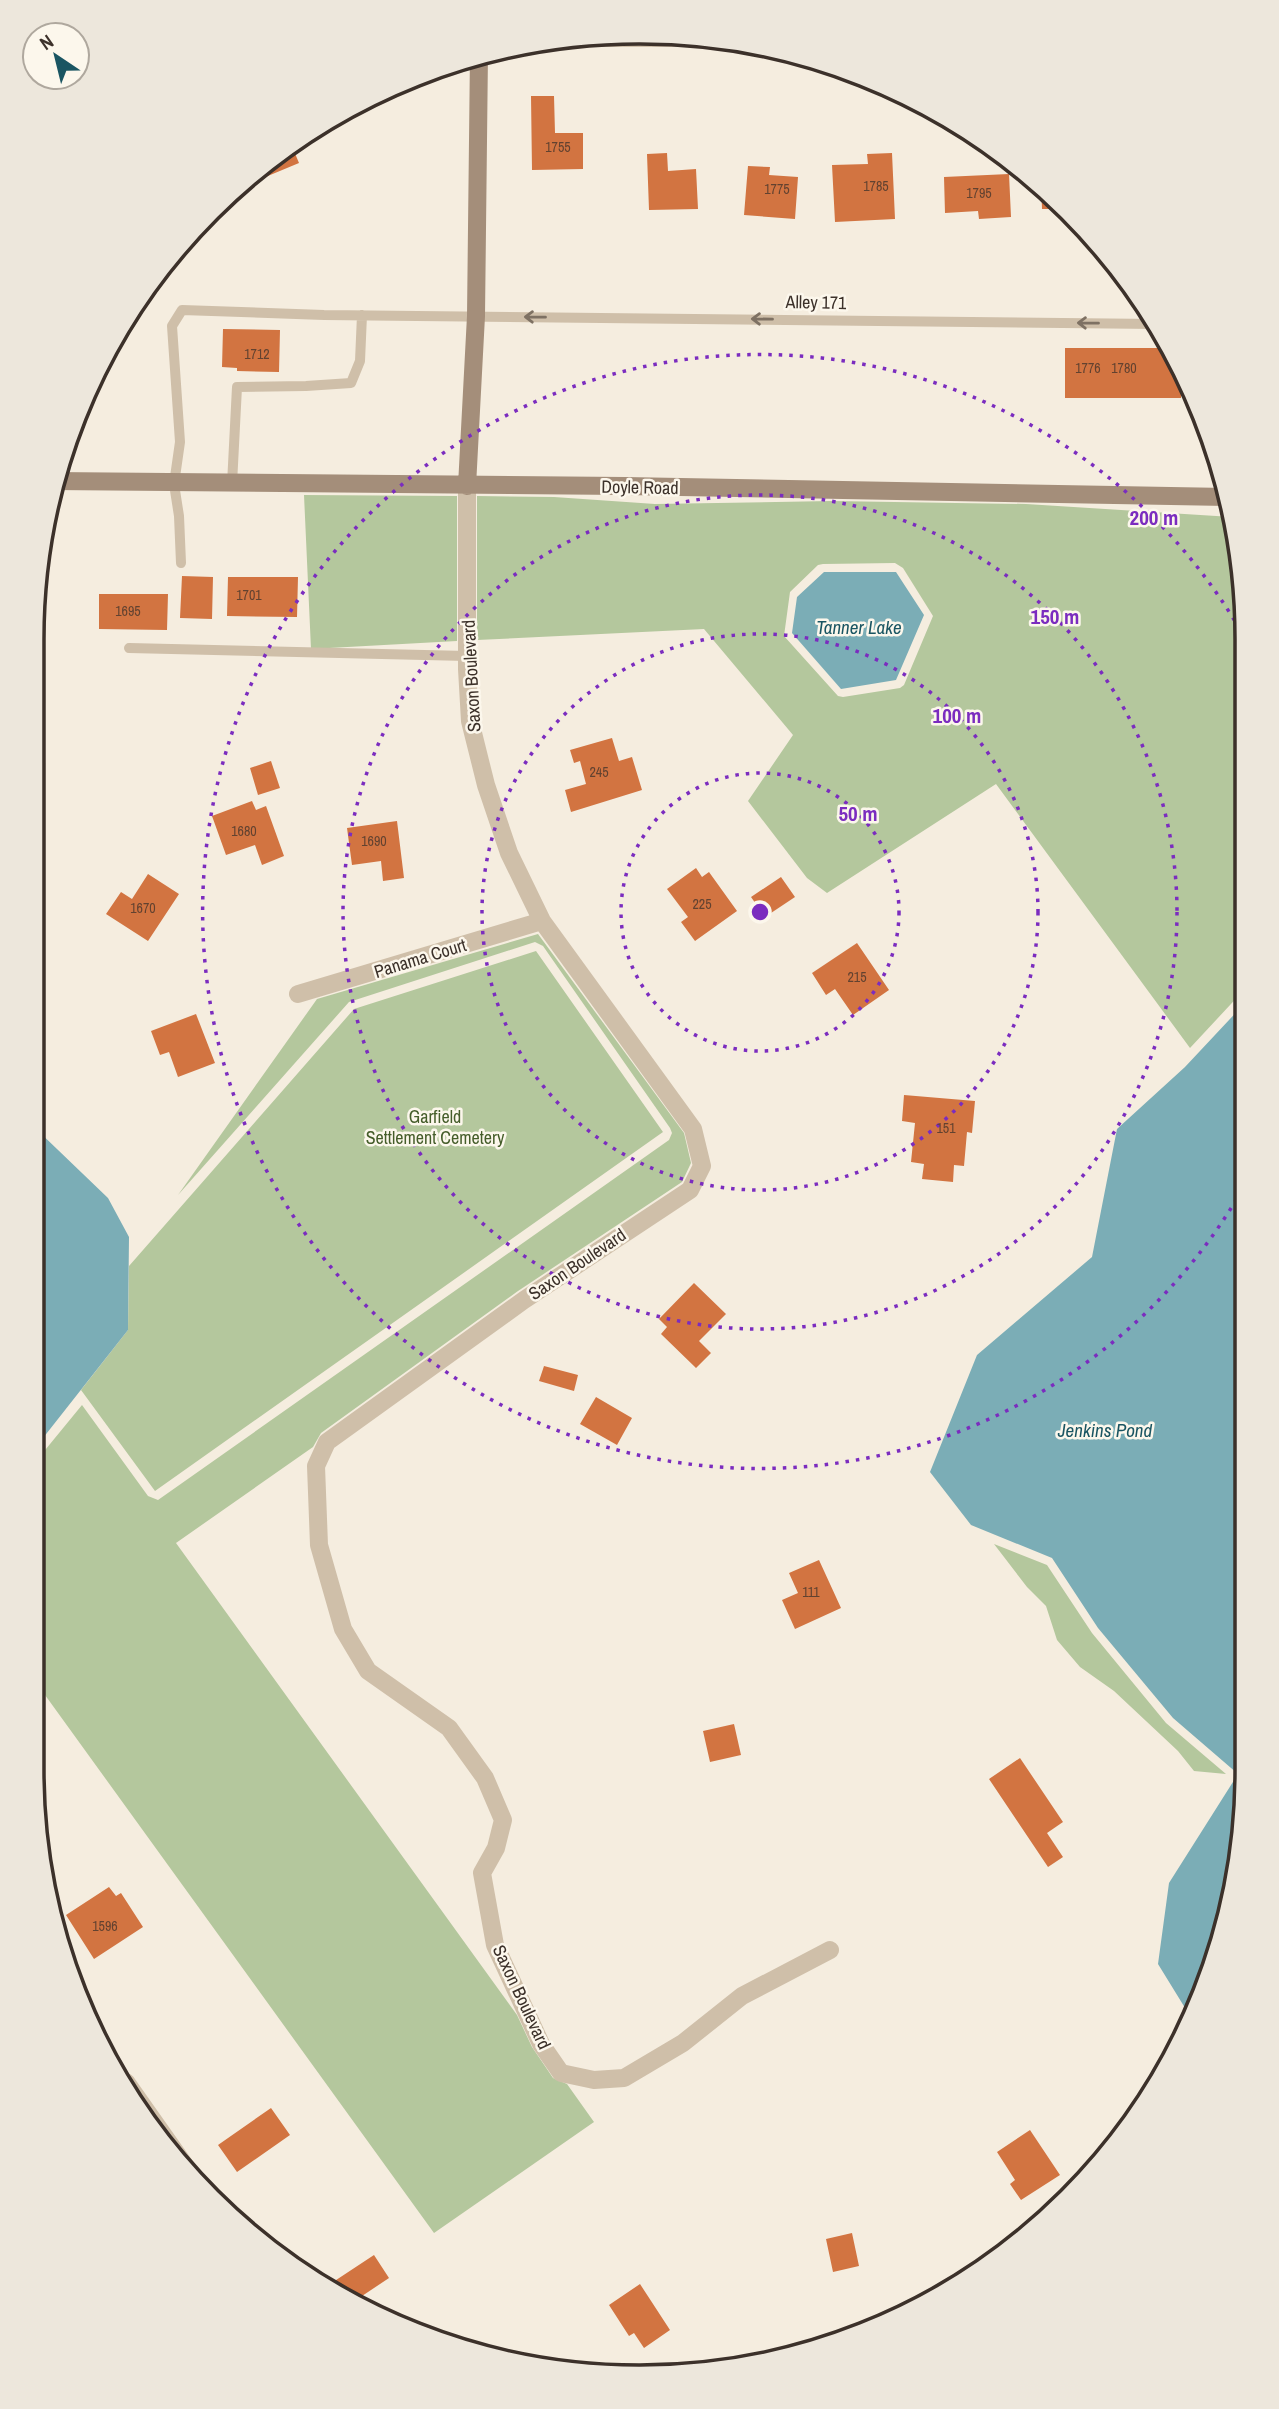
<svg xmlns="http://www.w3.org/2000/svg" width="1279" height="2409" viewBox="0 0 1279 2409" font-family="'Archivo Narrow',sans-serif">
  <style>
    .green { fill: #b4c79d; fill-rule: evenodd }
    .water { fill: #7badb6 }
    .building { fill: #d27441 }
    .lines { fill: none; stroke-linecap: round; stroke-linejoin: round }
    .service { stroke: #cfbfa9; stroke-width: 10 }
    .minor { stroke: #cfbfa9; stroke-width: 18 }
    .secondary { stroke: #a48e7a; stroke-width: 18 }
    .oneway { stroke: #7e7163 }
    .ring { fill: none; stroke: #7b2cbf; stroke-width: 3.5; stroke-dasharray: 3.5 7 }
    .labels { text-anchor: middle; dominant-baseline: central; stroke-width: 5; stroke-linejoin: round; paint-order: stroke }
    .number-label { font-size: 14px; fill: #624230 }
    .street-label { font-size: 18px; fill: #3c312a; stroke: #fcf7ec }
    .park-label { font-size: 18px; fill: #455d2a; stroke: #fcf7ec }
    .water-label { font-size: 19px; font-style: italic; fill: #1a5562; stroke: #fcf7ec }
    .rim { fill: none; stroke: #3c312a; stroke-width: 3.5 }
    .centre { fill: #7b2cbf; stroke: #fcf7ec; stroke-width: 3.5 }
    .ring-label { font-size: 21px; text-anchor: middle; font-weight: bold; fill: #7b2cbf; stroke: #fcf7ec; stroke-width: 5; stroke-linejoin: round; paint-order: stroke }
  </style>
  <rect width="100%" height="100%" fill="#f5eddf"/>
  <path class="green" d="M304,495l153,1v145l-146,8z
    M477,496l77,1 101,7 177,-3 194,3 206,13 10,44 2,429 -54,58 -194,-264 -169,109 -20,-15 -59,-77 45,-66 -89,-106 -227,11zM895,563l8,5 30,48 -29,69 -4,3 -57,9 -5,-1 -54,-60 6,-44 28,-27 5,-1z
    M538,934l146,199 7,30 -9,19 -164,109 -197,142 -8,14 -137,96 341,472 15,32 21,31 14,6 27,38 -160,111 -402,-556v-211l50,-61 66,91 10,4 511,-360 3,-7 -2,-5 -127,-182 -8,-4 -186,60 -171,193 139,-196z
    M536,951l127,181 -508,359 -74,-101 47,-60 1,-64 225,-257z
    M994,1544l53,21 45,68 74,90 60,51 -32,-3 -16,-20 -64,-60 -34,-24 -23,-27 -11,-34 -19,-19z"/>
  <path class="water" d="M824,572h72l28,43 -28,65 -55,9 -49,-56 5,-36z
    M1244,1004l2,805 -19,118 -37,89 -32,-52 11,-81 69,-109 -65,-56 -75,-90 -46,-70 -81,-33 -41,-53 47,-117 115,-98 25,-128 68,-62z
    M32,1125l76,73 21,39 -1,93 -96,122z"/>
  <path class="building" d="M531,96h23l1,37h28v36l-51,1z
    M291,144l8,19 -48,20 -2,-6 20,-20z
    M667,153l1,18 28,-2 2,40 -49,1 -2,-56z
    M892,153l3,66 -60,3 -3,-57 36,-1 -1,-10z
    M748,166l22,1 -1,8 29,2 -3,42 -51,-4z
    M1009,174l2,43 -32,2 -1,-8 -33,2 -1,-36z
    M1041,183l23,26h-22z
    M223,329l57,1 -1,42 -42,-1v-3l-15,-1z
    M1065,348h103l13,28v22h-116z
    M182,576l31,1 -1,42 -32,-1z
    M228,577h70l-1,40 -70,-1z
    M99,594h69l-1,36 -68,-1z
    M612,738l7,23 13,-4 10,33 -71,22 -6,-22 21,-6 -6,-23 -6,2 -4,-13z
    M271,761l9,27 -22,7 -8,-27z
    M252,801l4,9 10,-4 18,50 -22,9 -7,-20 -29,10 -14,-39z
    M397,821l7,57 -21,3 -2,-20 -29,4 -5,-37z
    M696,868l6,9 7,-5 28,39 -42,30 -14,-19 7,-5 -21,-28z
    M148,874l31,20 -31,47 -42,-27 15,-22 11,7z
    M781,877l14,20 -30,20 -14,-20z
    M857,943l32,47 -36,25 -18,-26 -9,6 -14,-22z
    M196,1014l19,49 -37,14 -9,-25 -9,3 -9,-24z
    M904,1095l71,6 -3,32 -5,-1 -3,34 -10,-1 -1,17 -31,-3 2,-15 -13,-2 4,-39 -13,-2z
    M694,1283l32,31 -27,27 12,12 -15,15 -35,-34 6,-7 -8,-8z
    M544,1366l34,9 -4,16 -35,-10z
    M596,1397l36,21 -15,27 -37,-21z
    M819,1560l22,48 -46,21 -13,-29 16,-7 -9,-20z
    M734,1724l7,31 -31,7 -7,-31z
    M1020,1758l43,64 -16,11 16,24 -15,10 -59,-88z
    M109,1887l7,9 5,-3 22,34 -49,32 -28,-44z
    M271,2108l19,27 -53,37 -19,-27z
    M1030,2130l30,45 -39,25 -11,-16 5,-4 -18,-28z
    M852,2233l7,33 -26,6 -7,-33z
    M374,2255l15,23 -33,22 -29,-14z
    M640,2284l30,46 -26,18 -10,-15 -5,3 -20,-31z"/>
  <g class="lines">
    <path class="service" d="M232,484l5,-97 69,-1 45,-3 9,-22 2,-46
      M181,563l-2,-47 -5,-32 6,-42 -8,-116 10,-16 142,5 832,9
      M129,648l338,8
      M1033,2231l10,-8
      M860,2334l9,-8 47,-23 74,-45"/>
    <path class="minor" d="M569,38h156
      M467,486v183l3,52 16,64 23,68 33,68 151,208 9,37 -12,24 -166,110 -197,142 -11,24 3,79 24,84 25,42 81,57 36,50 18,42 -7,28 -14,25 13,72 46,99 20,29 33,7 30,-2 59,-35 59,-47 88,-46
      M298,994l244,-73
      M126,2082l60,85"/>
    <path class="secondary" d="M52,481l573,5 602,11
      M467,486l9,-170 3,-263"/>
  </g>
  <defs><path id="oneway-shaft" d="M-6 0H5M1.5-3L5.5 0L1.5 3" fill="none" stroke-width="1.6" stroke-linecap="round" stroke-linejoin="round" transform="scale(1.75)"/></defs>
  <g class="oneway">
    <use href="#oneway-shaft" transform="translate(535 317) rotate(-179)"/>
    <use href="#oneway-shaft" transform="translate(762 319) rotate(-179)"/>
    <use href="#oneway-shaft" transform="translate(1088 323) rotate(-179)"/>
  </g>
  <g class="ring">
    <circle cx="760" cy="912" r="139"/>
    <circle cx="760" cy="912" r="278"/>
    <circle cx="760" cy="912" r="417"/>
    <path d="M1242 1190A557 557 0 1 1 1242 633"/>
  </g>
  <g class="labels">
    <g class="number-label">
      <text x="558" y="147">1755</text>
      <text x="876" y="186">1785</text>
      <text x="777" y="189">1775</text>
      <text x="979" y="193">1795</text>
      <text x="257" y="354">1712</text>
      <text x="1088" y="368">1776</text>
      <text x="1124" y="368">1780</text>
      <text x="249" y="595">1701</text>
      <text x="128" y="611">1695</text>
      <text x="599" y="772">245</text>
      <text x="244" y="831">1680</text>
      <text x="374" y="841">1690</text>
      <text x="702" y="904">225</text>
      <text x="143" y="908">1670</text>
      <text x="857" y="977">215</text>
      <text x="946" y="1128">151</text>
      <text x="811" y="1592">111</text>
      <text x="105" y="1926">1596</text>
    </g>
    <g class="street-label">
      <text transform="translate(816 302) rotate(1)">Alley 171</text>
      <text transform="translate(640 487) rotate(1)">Doyle Road</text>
      <text transform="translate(471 676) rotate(-93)">Saxon Boulevard</text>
      <text transform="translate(420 958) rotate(-17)">Panama Court</text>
      <text transform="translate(577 1264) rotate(-34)">Saxon Boulevard</text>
      <text transform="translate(522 1997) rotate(65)">Saxon Boulevard</text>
    </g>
    <g class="park-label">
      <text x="435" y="1116">Garfield<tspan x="435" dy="21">Settlement Cemetery</tspan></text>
    </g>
    <g class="water-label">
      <text x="859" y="627">Tanner Lake</text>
      <text x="1105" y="1430">Jenkins Pond</text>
    </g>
  </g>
  <path d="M0 0H1279V2409H0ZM639 44H640A595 595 0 0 1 1235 639V1770A595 595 0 0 1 640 2365H639A595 595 0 0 1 44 1770V639A595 595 0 0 1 639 44Z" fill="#ede7dc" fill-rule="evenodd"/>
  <path class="rim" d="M639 44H640A595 595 0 0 1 1235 639V1770A595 595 0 0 1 640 2365H639A595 595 0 0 1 44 1770V639A595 595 0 0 1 639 44Z"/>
  <circle cx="760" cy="912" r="10" class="centre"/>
  <g class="ring-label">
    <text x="1154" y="525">200 m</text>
    <text x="1055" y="624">150 m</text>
    <text x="957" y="723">100 m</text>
    <text x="858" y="821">50 m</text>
  </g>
  <g transform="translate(56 56) rotate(325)"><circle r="33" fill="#fcf7ec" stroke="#afa89e" stroke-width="2"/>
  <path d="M0-5L12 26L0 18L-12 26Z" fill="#1a5562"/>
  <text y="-10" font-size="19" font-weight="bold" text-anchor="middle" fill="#3c312a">N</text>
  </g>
</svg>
